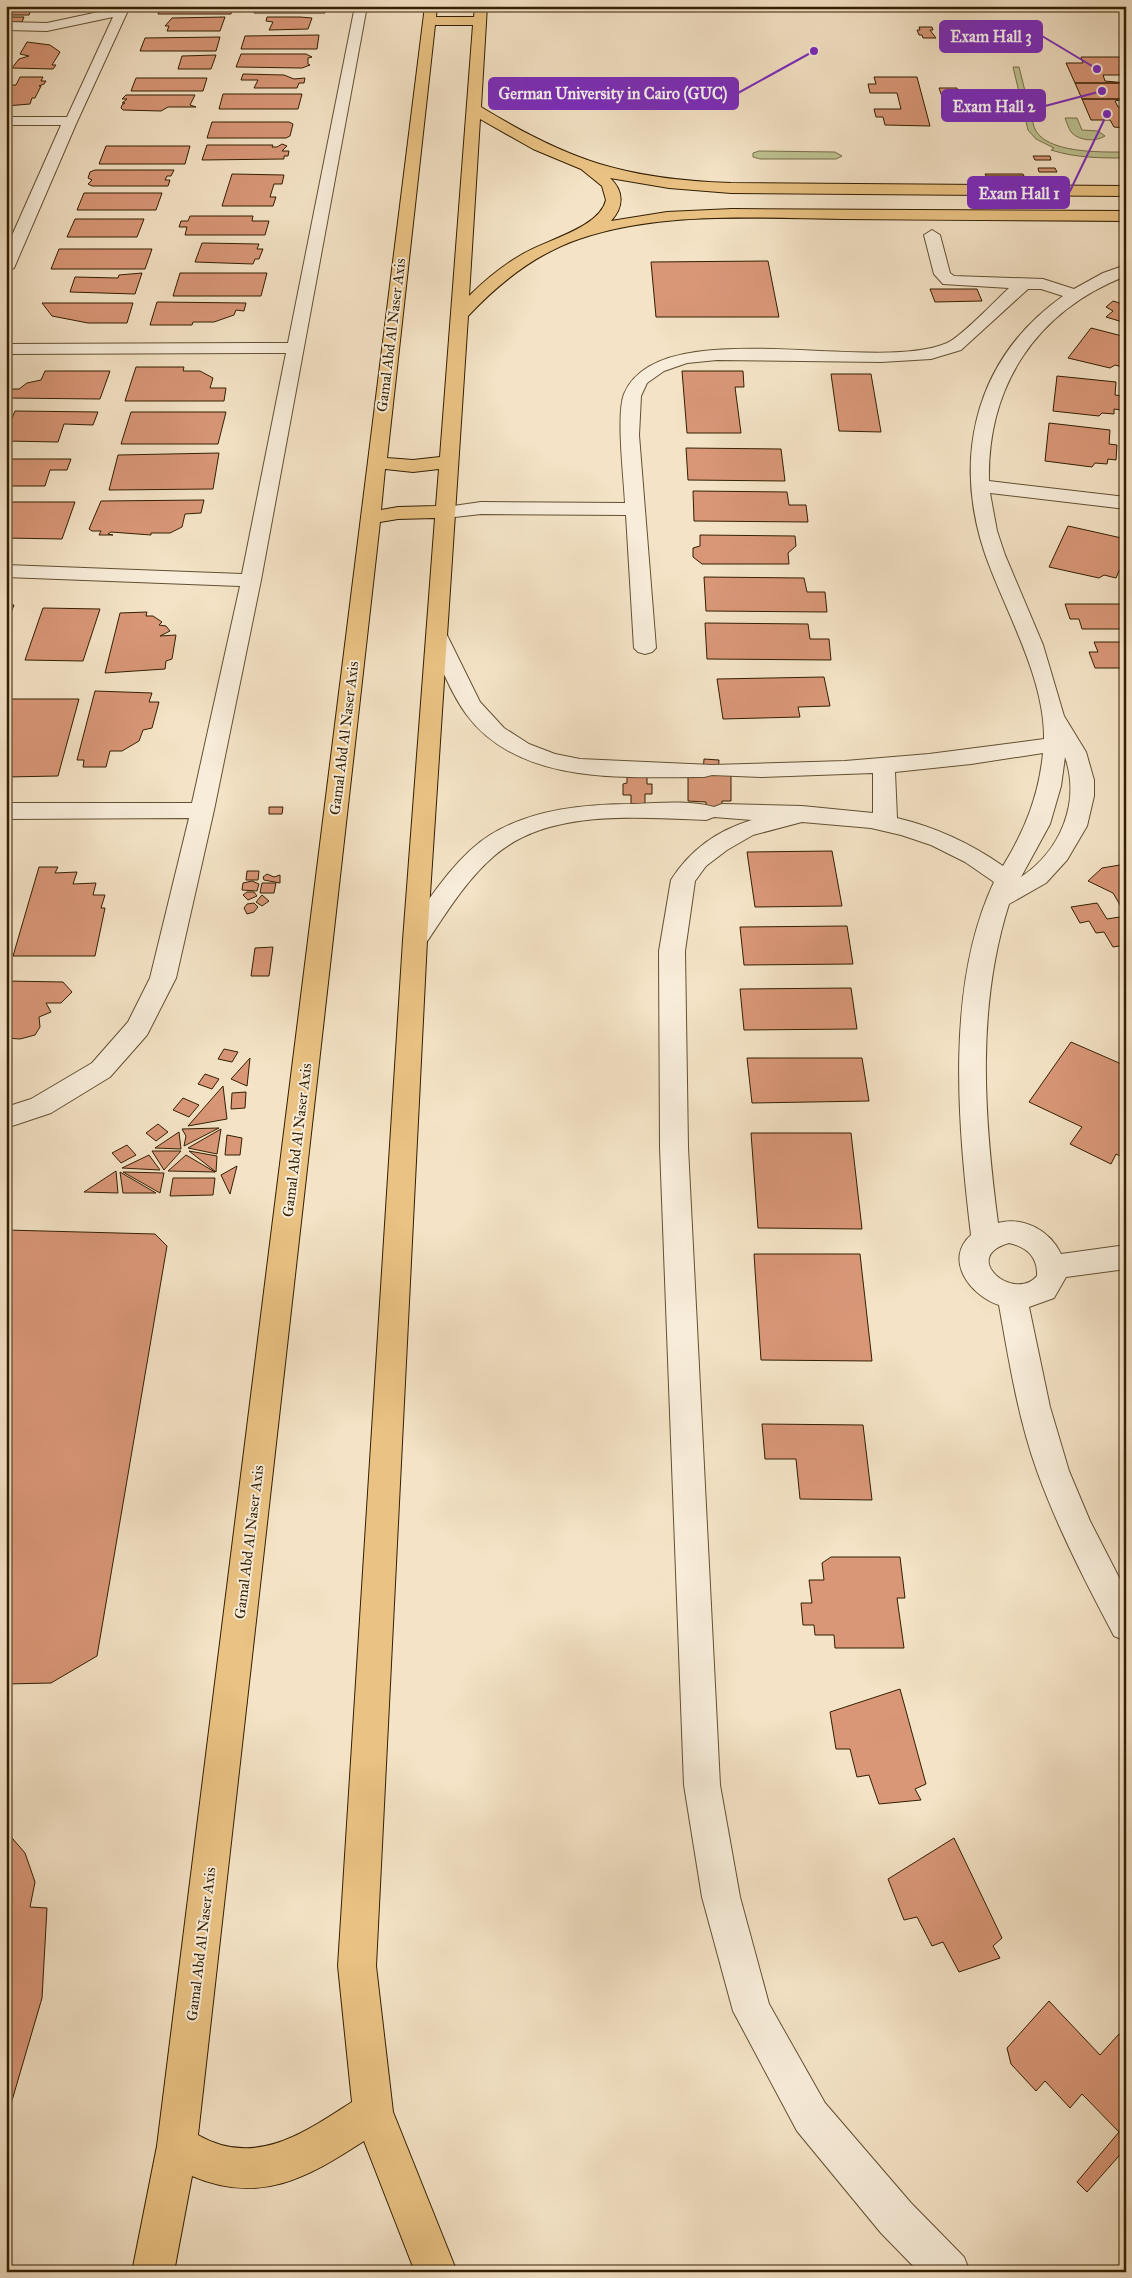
<svg xmlns="http://www.w3.org/2000/svg" width="1132" height="2278" viewBox="0 0 1132 2278" font-family="'IM FELL Great Primer',serif">
  <style>
    .green { fill: #bec393; stroke: #78714a }
    .building { fill: #d99778; stroke: #331f01 }
    .lines { fill: none; stroke-linecap: round; stroke-linejoin: round }
    .minor-casing { stroke: #635032; stroke-width: 2 }
    .major-casing { stroke: #331f01; stroke-width: 2 }
    .minor { fill: #f8edda; fill-rule: evenodd }
    .major { fill: #eac283; fill-rule: evenodd }
    .labels { text-anchor: middle; dominant-baseline: central; stroke-width: 4; stroke-linejoin: round; paint-order: stroke }
    .street-label { font-size: 15px; fill: #331f01; stroke: #f8edda }
    .leader { fill: none; stroke: #7b2cbf; stroke-width: 2 }
    .callout-dot { fill: #7b2cbf; stroke: #f8edda; stroke-width: 2 }
    .callout { fill: #7b2cbf; stroke: #7b2cbf; stroke-width: 2 }
    .callout-label { font-size: 16px; text-anchor: middle; font-weight: bold; fill: #fff }
  </style>
  <rect width="100%" height="100%" fill="#f4e3c6"/>
  <filter id="stains"><feTurbulence type="fractalNoise" baseFrequency=".004" numOctaves="4"/><feColorMatrix values="0 0 0 0 .2 0 0 0 0 .09 0 0 0 0 .02 0 0 0 .5 -.17"/></filter>
  <radialGradient id="worn" r=".72"><stop offset=".6" stop-color="#630" stop-opacity="0"/><stop offset="1" stop-color="#630" stop-opacity=".3"/></radialGradient>
  <path class="green" d="M1013,67h6l15,60c10,27 68,25 92,25v6c-26,0 -50,0 -75,-8l3,-2 -18,-9 -8,-9z
    M1065,118h12l5,12 16,1 7,5c-9,6 -25,5 -33,-3 -3,-3 -5,-10 -7,-15z
    M759,151l76,1 7,4 -6,3h-76l-7,-2v-4z"/>
  <path class="building" d="M161,6h72l-2,8h-73z
    M256,6h71l-2,7h-71z
    M6,10h25l-2,5h-23z
    M6,17h18l-2,5h-16z
    M225,17l-5,14h-53l2,-5h-4l7,-8z
    M267,17h33l12,1 -4,11 -39,1 4,-8 -7,-1z
    M919,27h13l1,3h-3l6,8h-13l-1,-3h-3l-2,-5h3z
    M319,35l-2,14h-76l4,-13z
    M220,37l-4,14h-76l5,-13z
    M27,42l23,3 10,7 -8,13h4l-3,4 -41,-1 7,-9 10,-3 -9,-2z
    M241,54h65l6,3 -4,1v6l2,1 -8,3 -66,-1z
    M216,55l-5,14h-33l4,-13z
    M1081,57h45v18h-23l2,6 21,2h-51l-9,-20h17z
    M243,74l41,1 10,4 11,-1 -1,5h-5l-2,5h-43l4,-8h-17z
    M20,77h23l-2,4h5l-2,3 -5,2h2l-6,12h-3l-2,6 -24,2v-21h10z
    M874,77h43l13,49 -45,-1 -2,-8h-7l-2,-8h27l-4,-16h-27l-2,-9h8z
    M136,78h71l-4,13h-72z
    M1075,83h51v16h-44z
    M939,88h18l8,26h-17z
    M223,94h79l-4,15h-79z
    M126,95h69l-5,10 6,2h-28l-7,4 -38,-1 -2,-2 1,-3 3,-2h-3l5,-4h-5z
    M1082,99h44l-11,2 3,6h8v21l-12,-1 -4,-7h-19z
    M212,122h77l4,2 -3,12 -4,2h-79z
    M207,145h66l-1,2h5l5,-3 5,2 -5,5h7l-1,5h-4v3l-82,1z
    M106,146h84l-5,18h-86z
    M1033,156h17l1,4h-16z
    M1038,168h17l2,4h-18z
    M95,170h79l-3,6h-4l-2,4h5l-2,6h-76l-4,-2 4,-4 -4,-2 2,-6z
    M232,174l52,1 -2,9h-8l-4,13h6l-3,9h-51z
    M985,174h38l1,2h-38z
    M84,193h78l-6,17h-79z
    M190,216h63l-1,5h17l-4,14h-80l2,-8h-8l2,-6h7z
    M75,219h69l-7,18h-70z
    M202,243l57,1 -2,5h6l-4,10h-4l-2,5 -58,-2z
    M59,249h93l-7,20h-94z
    M768,261l11,56h-123l-5,-55z
    M142,273l-7,21 -65,-2 5,-15 43,1 1,-3z
    M180,273h87l-6,23h-88z
    M930,289h47l5,12 -47,1z
    M1113,301l13,4v18l-20,-6 7,-6 -7,-4z
    M157,302l89,1 -2,8 -8,-1 -2,5 -20,7h-21l-1,3h-42z
    M42,303h91l-6,20h-39l-36,-7z
    M1091,328l35,9v31l-11,-3 -5,3 -42,-10z
    M136,367h48l-1,4h17l13,7 -3,10h16l-2,13h-99z
    M45,371h65l-10,28 -93,-1 4,-9h8l8,-6 14,-3z
    M682,371h61l1,16h-9l6,46h-54z
    M831,374h40l10,58 -42,-1z
    M1057,376l59,6 -1,13 8,1 -1,14 -8,-1v5l-12,-1 -3,3 -46,-5z
    M15,411l83,1 -5,13 -29,-1 -6,18 -52,-1v-8z
    M131,412h95l-8,32h-97z
    M1049,423l61,7 -1,14 8,1 -1,15 -8,-1 -1,5 -12,-1 -3,4 -47,-6z
    M686,448l95,1 4,32 -97,-1z
    M219,453l-6,36 -104,1 9,-35z
    M6,459h65l-4,11h-17l-5,16h-39z
    M693,491l94,1 2,13h17l2,17 -114,-1z
    M204,500l-3,13 -16,1 -3,13 -12,6h-19v2l-40,-3 -3,2 5,1h-14l2,-4h-9l-3,-2 12,-28z
    M6,502h69l-13,37 -56,-1z
    M1068,526l58,13v34l-7,-2 -3,7 -12,-3 -5,3 -50,-11z
    M700,535l95,1 1,10 -8,7 1,11h-87l-9,-7v-9l7,-2z
    M704,577l100,1 3,14h18l2,20 -121,-1z
    M1065,604h61v25h-44l-3,-10h-9z
    M6,605h8l-8,21z
    M43,608l57,1 -17,52 -58,-1z
    M147,612l-1,4h7l9,6 -3,3 7,1 4,5 -10,5 16,-1 -4,24 -6,2 -1,8 -60,4 15,-60z
    M705,623l103,1 2,15h19l2,21 -124,-1z
    M1094,642h32v26h-31l-6,-16h9z
    M824,677l6,29 -32,1 2,10 -77,2 -6,-40z
    M95,691l57,2 -3,9h10l-7,26 -9,2 -4,11 -17,10h-12l-4,16h-23l1,-7h-7z
    M12,699h67l-21,77 -52,1v-61z
    M704,759l15,1 -1,14h13v27h-9v15l-16,-1v-13l-18,-1v-27h15z
    M627,775h20v9h5v10h-7v10h-14v-9h-8v-11l4,-1z
    M269,807h14l-1,7h-13z
    M832,851l10,55 -87,1 -8,-55z
    M1126,864v51l-13,-22 -25,-12 14,-13z
    M39,867h19l-3,6 22,-1 -4,12 23,-1 -3,12h12l-4,13h4l-10,48h-82z
    M247,871h12l-1,9h-12z
    M267,874l7,3 6,-2v8l-16,-3 -1,-3z
    M252,881l7,3 -2,7 -15,-1 1,-7z
    M262,883h14l-2,10h-14z
    M247,892h7l3,4 -9,4 -5,-5z
    M262,895l7,6 -7,5 -6,-4z
    M254,903l4,4 -4,5 -7,2 -3,-6 3,-4z
    M1097,903l10,16 19,-3v29l-13,2 -9,-15 -8,1 -7,-12 -9,2 -9,-16z
    M847,926l6,38 -109,1 -4,-38z
    M273,947l-4,29h-18l4,-28z
    M6,981l57,1 9,10 -11,11h-15l5,9 -12,5 1,10 -5,8 -15,4 -14,-1z
    M851,988l6,41 -113,1 -4,-41z
    M1071,1042l55,24v93l-10,-5 -5,10 -41,-20 12,-17 -53,-25z
    M224,1049l14,3 -6,10 -14,-3z
    M250,1058l-3,28 -16,-7z
    M747,1058h115l7,43 -117,2z
    M205,1074l14,5 -7,10 -14,-5z
    M223,1086l4,33 -39,7z
    M246,1092l-1,16 -14,1 1,-16z
    M183,1098l16,7 -10,12 -16,-7z
    M158,1124l10,8 -12,9 -10,-8z
    M219,1128l-35,18 2,-10 -4,-7z
    M221,1129l-4,25 -29,-6z
    M179,1132l2,17 -26,-1z
    M751,1133h100l11,96 -104,-1z
    M227,1135l15,3 -2,17h-15z
    M127,1145l9,10 -15,8 -9,-10z
    M152,1151h29l-17,19z
    M189,1151l28,5 -1,16z
    M149,1155l11,15 -38,-2z
    M186,1155l29,17 -47,-1z
    M237,1166l-7,28 -9,-19z
    M116,1171l2,22 -34,-1z
    M120,1172l36,21h-33z
    M123,1172l41,1 -4,20z
    M173,1178h42l-2,17 -43,1z
    M6,1230l149,4 12,12 -70,410 -46,27 -45,1z
    M754,1254h106l12,107 -111,-1z
    M762,1424l101,1 9,75 -72,-1 -4,-40h-31z
    M831,1557h69l5,41h-8l7,50h-69l-1,-13h-19l-1,-10h-11l-2,-22h11l-3,-23h15l-2,-17z
    M900,1689l26,95 -11,5 6,11 -42,4 -10,-29 -12,2 -7,-28h-14l-6,-37z
    M6,1831l19,22 10,29 -5,25 17,1 -5,90 -36,123z
    M954,1838l48,100 -9,8 7,12 -41,14 -16,-30 -11,4 -15,-29 -13,3 -16,-41z
    M1049,2001l51,54 19,-21 7,7v107l-39,44 -10,-10 42,-50 -37,-38 -12,14 -25,-27 -9,10 -25,-27 -4,-16z"/>
  <g class="lines">
    <defs>
      <path id="minor" d="M117,6h13l-54,118 -62,144 -8,5v-24l55,-124h-55v-8h61l46,-100 -66,14 -41,-1v-8l41,1 70,-15z
        M355,6h12l-106,574 -47,230 -38,168 -29,57 -37,42 -59,36 -45,15v-21l25,-8 61,-36 36,-41 22,-44 39,-160 -183,1v-16h186l48,-217 -234,-9v-12l236,9 44,-221 -280,1v-10l282,-1z
        M932,230l8,5 10,38 4,3 89,3 31,10 29,-16 23,-8v11c-90,35 -139,110 -137,205l137,16v12l-136,-16 7,38 8,24 38,90 21,71 22,36 8,28v16l-7,30 -20,34 -21,23 -37,21c-33,104 -25,213 -11,319 26,-7 52,8 63,31l65,-9v24l-60,8 -12,21 -25,9 21,100 19,64 21,50 36,70v50l-12,-5c-28,-53 -56,-107 -77,-165 -19,-53 -28,-110 -38,-166 -28,-9 -56,-45 -28,-70 -13,-110 -26,-249 23,-353l-29,-20 -34,-17 -30,-10 -30,-7 -69,-6 -49,13 -26,15 -21,16 -11,15 -10,70 3,196 32,638 20,112 29,107 56,99 86,100 53,54 6,15h-51l-38,-39 -84,-102 -64,-120 -31,-114 -18,-112 -24,-638 -1,-196 12,-71c19,-30 47,-50 81,-60l-38,-3 -8,3c-68,-2 -157,-12 -212,36 -29,25 -49,59 -70,90l-9,3 -9,-3 -3,-6c20,-34 53,-84 87,-105 42,-26 96,-31 144,-31 25,-1 55,-4 80,3l8,-3 80,2 71,7v-40l-112,4 -49,-2 -8,2c-79,0 -185,9 -238,-63 -17,-24 -27,-52 -38,-79l3,-4 7,-2 7,2 35,71 24,26 25,16 26,10 25,5 132,6 133,-4 84,-7 115,-15c1,-56 -33,-118 -53,-169 -41,-102 -21,-208 72,-274l-22,-7h-13l-67,61 -30,9 -50,3 -164,-2 -30,3 -23,8 -17,12 -6,13 -2,39 17,213 -4,4 -7,2 -7,-2 -4,-4 -8,-133 -145,-1 -35,4 -7,-2 -3,-4 3,-4 42,-6 144,1c-1,-24 -9,-89 -1,-109 35,-84 250,-19 323,-51 14,-6 49,-43 62,-55l-66,-4 -9,-10 -10,-39zM1043,753c-4,42 -18,77 -40,113 -33,-23 -68,-39 -106,-48l-2,-46 76,-8zM1065,757c16,46 -5,94 -44,120l29,-53 11,-38zM1009,1243c18,4 29,14 28,33 -23,27 -78,-19 -28,-33z"/>
      <path id="major" d="M425,6h12l-1,11h38l1,-11h12l-6,101c90,55 145,72 250,76l395,3v10l-395,-3 -62,-5 -59,-10c14,13 14,29 1,43l56,-9 65,-3 394,2v10c-95,-1 -190,-1 -284,-2 -87,-1 -180,-8 -263,20 -44,15 -80,44 -111,77l-41,624 -51,1026 17,146 64,160h-42l-51,-131c-57,37 -104,64 -172,35l-18,96h-42l25,-126zM435,25h38l-33,432 -27,3 -26,-2zM480,119l53,30 48,20 21,17 4,14c-6,28 -61,40 -85,55 -19,11 -36,25 -52,41zM385,469l28,3 26,-3 -3,37 -38,1 -17,3zM435,518l-32,422 -65,1026 14,136c-48,31 -97,66 -154,33l182,-1613 18,-3z"/>
    </defs>
    <use href="#minor" class="minor-casing"/>
    <use href="#major" class="major-casing"/>
    <use href="#minor" class="minor"/>
    <use href="#major" class="major"/>
  </g>
  <g class="labels">
    <g class="street-label">
      <text transform="translate(391 335) rotate(-83)">Gamal Abd Al Naser Axis</text>
      <text transform="translate(344 738) rotate(-83)">Gamal Abd Al Naser Axis</text>
      <text transform="translate(297 1140) rotate(-83)">Gamal Abd Al Naser Axis</text>
      <text transform="translate(249 1542) rotate(-83)">Gamal Abd Al Naser Axis</text>
      <text transform="translate(201 1944) rotate(-83)">Gamal Abd Al Naser Axis</text>
    </g>
  </g>
  <path class="leader" d="M1097 69L1042 36M814 51L738 93M1102 91L1045 106M1107 114L1069 193"/>
  <g class="callout-dot">
    <circle cx="1097" cy="69" r="5"/>
    <circle cx="814" cy="51" r="5"/>
    <circle cx="1102" cy="91" r="5"/>
    <circle cx="1107" cy="114" r="5"/>
  </g>
  <g class="callout">
    <rect x="940" y="21" width="102" height="31" rx="5"/>
    <rect x="489" y="78" width="249" height="31" rx="5"/>
    <rect x="942" y="90" width="103" height="31" rx="5"/>
    <rect x="968" y="177" width="101" height="31" rx="5"/>
  </g>
  <g class="callout-label">
    <text x="991" y="42">Exam Hall 3</text>
    <text x="613" y="99">German University in Cairo (GUC)</text>
    <text x="994" y="112">Exam Hall 2</text>
    <text x="1019" y="199">Exam Hall 1</text>
  </g>
  <rect width="1132" height="2278" fill="none" stroke="#f4e3c6" stroke-width="25"/>
  <rect x="8" y="8" width="1117" height="2263" fill="none" stroke="#331f01" stroke-width="2.5"/>
  <rect x="12" y="12" width="1107" height="2253" fill="none" stroke="#331f01"/>
  <rect width="100%" height="100%" filter="url(#stains)"/>
  <rect width="100%" height="100%" fill="url(#worn)"/>
</svg>
